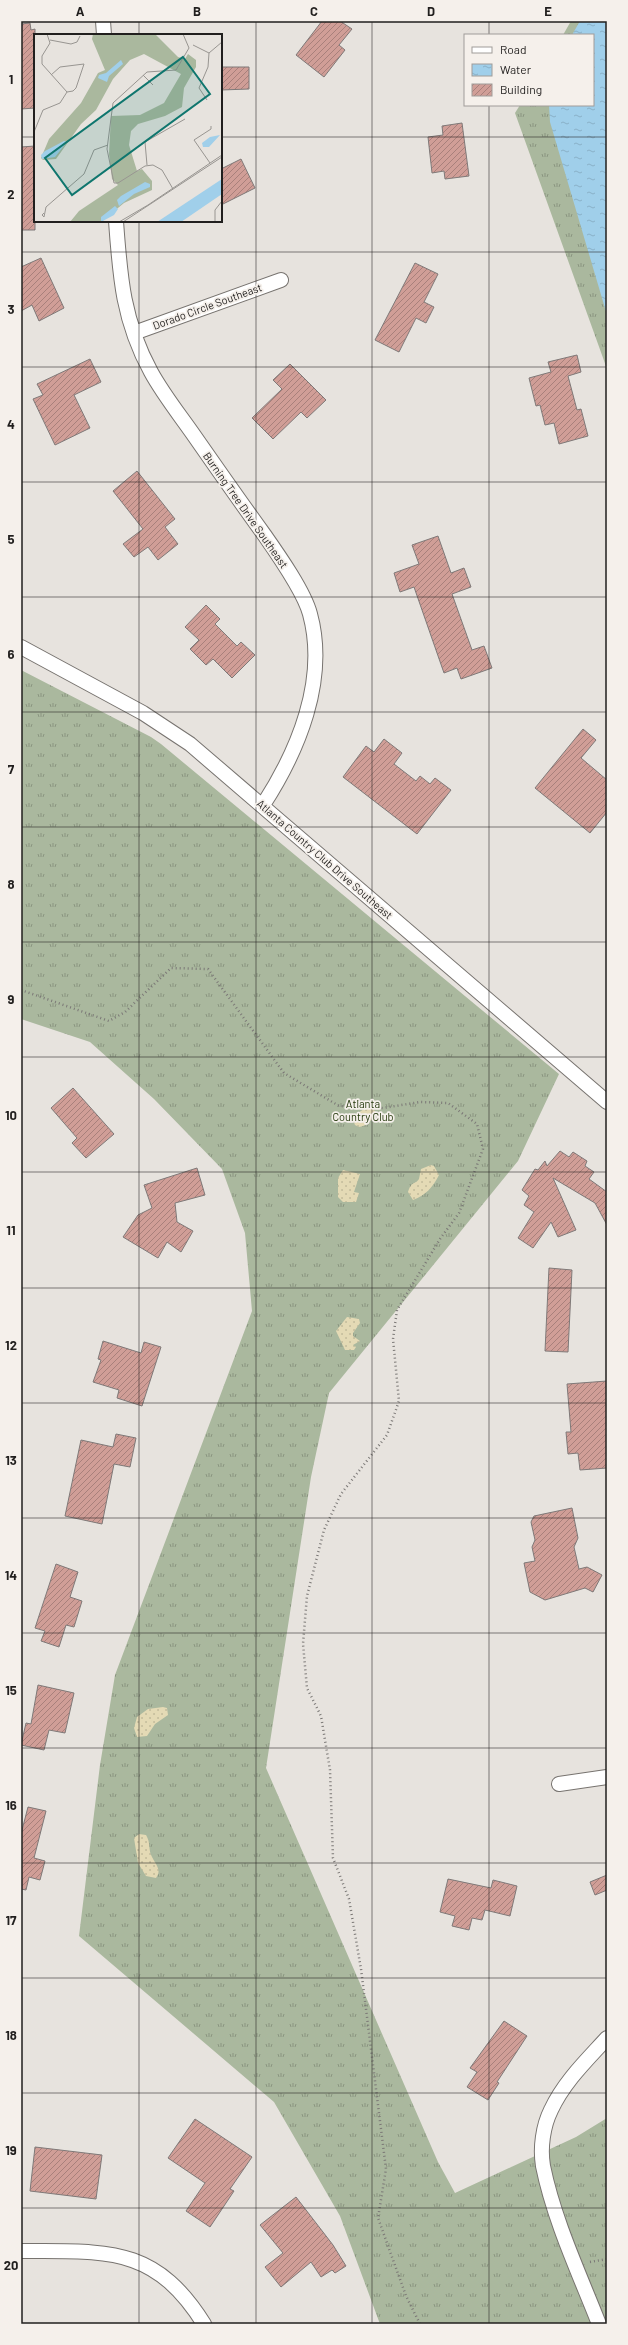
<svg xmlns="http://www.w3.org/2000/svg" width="628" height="2345" viewBox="0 0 628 2345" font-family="Barlow,sans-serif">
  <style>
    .grass { fill: url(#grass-tufts) }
    .sand { fill: url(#sand-dots) }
    .water { fill: url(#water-ripples) }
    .building { fill: url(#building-hatch); stroke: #7f7978 }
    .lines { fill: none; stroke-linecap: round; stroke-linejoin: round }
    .street-casing { stroke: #77736f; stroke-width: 16 }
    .path { stroke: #7b7876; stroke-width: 2.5; stroke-dasharray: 1 3; stroke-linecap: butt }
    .street { stroke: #fff; stroke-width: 14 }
    .grid { fill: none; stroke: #211f1e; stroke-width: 1; stroke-opacity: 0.55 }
    .labels { text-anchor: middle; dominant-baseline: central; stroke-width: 3.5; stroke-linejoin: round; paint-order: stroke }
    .street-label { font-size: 11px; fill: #211f1e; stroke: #f5f0eb }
    .park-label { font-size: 11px; fill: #1e3305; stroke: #f5f0eb }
    .inset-road { fill: none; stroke: #989591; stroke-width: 1 }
    .view { fill: #0f766e; fill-opacity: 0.15; stroke: #0f766e; stroke-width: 2 }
    .inset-edge { fill: none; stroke: #211f1e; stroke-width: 2 }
    .neatline { fill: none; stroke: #211f1e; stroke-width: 1.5 }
    .grid-label { font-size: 13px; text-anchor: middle; font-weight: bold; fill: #211f1e }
  </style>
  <defs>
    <pattern id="grass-tufts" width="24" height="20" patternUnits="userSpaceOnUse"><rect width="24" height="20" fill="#aab89e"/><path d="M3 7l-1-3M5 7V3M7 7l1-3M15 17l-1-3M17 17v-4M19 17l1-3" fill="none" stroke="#8a9580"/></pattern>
    <pattern id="sand-dots" width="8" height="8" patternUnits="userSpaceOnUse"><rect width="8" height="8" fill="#e4dab5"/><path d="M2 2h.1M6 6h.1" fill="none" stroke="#c3bb9b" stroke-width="1.8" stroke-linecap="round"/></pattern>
    <pattern id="water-ripples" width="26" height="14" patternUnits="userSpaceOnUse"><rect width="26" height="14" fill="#a0cfea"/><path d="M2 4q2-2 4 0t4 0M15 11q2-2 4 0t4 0" fill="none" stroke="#8ab1c8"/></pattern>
    <pattern id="building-hatch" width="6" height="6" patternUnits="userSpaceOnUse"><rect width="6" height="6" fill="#d09e97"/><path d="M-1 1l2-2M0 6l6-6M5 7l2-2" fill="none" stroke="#a8807b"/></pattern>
  </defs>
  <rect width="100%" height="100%" fill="#e7e3de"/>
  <path class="grass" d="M571,21h36v348l-92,-256 5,-8h73v-70h-30z
    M21,670l130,67 10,7 398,330 -41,87 -189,232 -18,84 -45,291 172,394 17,31 121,-56 31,-19v206h-227l-40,-108 -66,-114 -195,-166 21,-171 15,-90 137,-364 -7,-78 -23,-64 -68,-70 -64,-57 -69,-23z"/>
  <path class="sand" d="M367,1107l7,2 1,3c-2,7 -7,14 -16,15l-4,-2 -3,-8z
    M431,1165l3,1 5,9c-6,12 -13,20 -26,25l-5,-8c4,-12 7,-7 11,-13l2,-10z
    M343,1170l17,4 -6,18 5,1 -3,9h-13l-5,-5v-19z
    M347,1317l12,2 1,4 -7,10v3l7,5 -7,4 3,2 -2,3h-9l-9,-19z
    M163,1707l4,1 1,7 -13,9 -8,12 -10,1 -3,-9 3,-11 11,-8z
    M139,1834l7,1c5,8 2,15 6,22 4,8 10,13 4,21l-10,-2 -8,-13 -4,-25z"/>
  <path class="water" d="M580,21h27v294l-57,-193 -1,-17h44v-70h-21z"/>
  <path class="building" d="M322,21h18l12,8 -13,16 6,5 -21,27 -28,-22z
    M30,23l1,7 4,-1v79l-14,1v-85z
    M221,67h28v22l-28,1z
    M462,123l7,53 -24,3 -1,-8 -12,2 -4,-36 15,-2 -1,-9z
    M35,146v84h-14v-83z
    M241,159l14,29 -34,17v-36z
    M41,258l23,50 -25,13 -7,-16 -11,6v-44z
    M415,263l23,11 -14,28 10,5 -8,16 -10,-5 -17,34 -24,-12z
    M577,355l4,17 -13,4 9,34 4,-1 7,27 -29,8 -5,-21 -9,2 -5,-20 -4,1 -7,-28 22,-6 -3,-10z
    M90,359l11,23 -27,13 16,33 -35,17 -22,-46 10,-4 -6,-11z
    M290,364l36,36 -19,18 -6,-6 -28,27 -21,-21 30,-29 -9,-9z
    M137,471l38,48 -10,8 13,17 -20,16 -10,-13 -14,10 -11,-13 20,-15 -30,-38z
    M438,536l13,37 13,-5 7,19 -19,7 20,56 12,-4 8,22 -31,11 -4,-11 -13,5 -30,-86 -14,5 -6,-19 25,-9 -7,-19z
    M206,605l14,14 -5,5 22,22 4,-4 14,13 -23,23 -19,-19 -7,6 -16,-16 9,-9 -14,-13z
    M583,729l13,11 -15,18 26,22v32l-17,21 -55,-45z
    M384,739l18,14 -8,11 22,17 4,-5 10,8 5,-6 16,12 -34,44 -74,-57 23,-31 8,6z
    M73,1088l41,46 -28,24 -14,-15 5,-5 -26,-30z
    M560,1151l9,6 4,-5 14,9 -2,5 9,6 -5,7 18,13v33l-12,-22 -42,-25 23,52 -18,7 -7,-15 -18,26 -15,-10 16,-26 -10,-7 5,-9 -7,-6 13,-21 3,1 7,-9 2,5z
    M197,1168l8,27 -30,8 2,19 16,9 -12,21 -14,-10 -9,16 -35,-21 15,-22 14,-7 -8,-23z
    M549,1268l23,2 -4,82 -23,-1z
    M103,1341l38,12 3,-11 17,5 -19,59 -25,-8 2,-8 -26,-8 8,-22 -3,-1z
    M607,1381v87l-27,2 -2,-17 -10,1 -2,-22h5l-4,-48z
    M116,1434l20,4 -6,29 -16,-3 -12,60 -37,-8 16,-76 32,7z
    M572,1508l6,30 -4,9 5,22 8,-2 15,8 -9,17 -8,-4 -40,12 -15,-8 -6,-29 11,-2 -3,-14 3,-7 -4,-18 3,-6z
    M56,1564l22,8 -8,25 12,4 -8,26 -8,-2 -7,22 -18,-6 4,-10 -10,-3z
    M38,1685l36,8 -9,40 -16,-3 -5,20 -23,-5 5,-22 5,1z
    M28,1807l18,4 -12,47 11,3 -5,19 -11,-3 -3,13 -5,-1v-55z
    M607,1875v15l-12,5 -5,-13z
    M448,1879l43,9 2,-8 24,6 -7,30 -25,-6 -3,10 -10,-2 -3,12 -17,-4 3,-10 -15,-4z
    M504,2021l23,15 -30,46 2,1 -11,17 -21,-13 10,-15 -7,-4z
    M195,2119l57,38 -22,32 4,2 -24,36 -24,-16 19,-28 -37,-25z
    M35,2147l67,8 -6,44 -66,-8z
    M296,2197l37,48 13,21 -11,7 -3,-3 -11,7 -10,-15 -30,25 -16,-20 18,-14 -23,-28z"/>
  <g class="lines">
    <defs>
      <path id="street" d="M103,21l1,14
        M116,221c4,56 7,100 35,151 12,22 28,42 42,62 23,33 46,66 70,99 14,20 41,58 47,81 18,66 -12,137 -47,191
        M134,333l147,-53
        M21,647l122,66 47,31 417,358
        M559,1784l48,-7
        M21,2251c84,1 133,-7 183,73
        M599,2324c-20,-51 -45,-104 -56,-158 -3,-18 0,-40 8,-56 13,-28 35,-49 56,-72"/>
    </defs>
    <use href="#street" class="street-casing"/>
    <path class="path" d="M21,990l88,31 16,-9 46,-44 37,1 76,104 55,33 44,2 37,-6 28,1 29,21 6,25 -24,64 -19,26 -43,71 -4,29 6,62 -12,34 -46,59 -17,36 -17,66 -4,48 4,44 14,28 9,54 3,88 16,41 12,70 25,200 -8,49 28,78 14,28
      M590,2262l17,-3"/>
    <use href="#street" class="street"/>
  </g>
  <path class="grid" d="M139,21v14M256,21v2303M372,21v2303M489,21v14M489,105v2219M21,137h14M221,137h386M139,221v2103M21,252h586M21,367h586M21,482h586M21,597h586M21,712h586M21,827h586M21,942h586M21,1057h586M21,1172h586M21,1288h586M21,1403h586M21,1518h586M21,1633h586M21,1748h586M21,1863h586M21,1978h586M21,2093h586M21,2208h586"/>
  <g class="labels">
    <g class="street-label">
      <text transform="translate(207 306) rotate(-20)">Dorado Circle Southeast</text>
      <text transform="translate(246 510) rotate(55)">Burning Tree Drive Southeast</text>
      <text transform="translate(325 859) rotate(41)">Atlanta Country Club Drive Southeast</text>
    </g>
    <g class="park-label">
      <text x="363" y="1103">Atlanta<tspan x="363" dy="13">Country Club</tspan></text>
    </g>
  </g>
  <g transform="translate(34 34)">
    <rect width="188" height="188" fill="#e7e3de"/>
    <path d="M59,0h62l23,23 7,2 3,-5 8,6v7l-12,21 -2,19 -17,9 -27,8 -7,7 -2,14 8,26 5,-2 10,12v9l-28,13 -23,19h-31l9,-11 39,-26 -6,-6 -3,-25 2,-38 29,-1 24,-12 17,-29 -37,-20 -14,6 -17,19 -17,31 -15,14 -25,35 -13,1 -2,-2 8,-19 32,-36 17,-30 7,-3 -13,-31z" fill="#aab89e"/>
    <path d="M87,26l2,4 -14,12 -2,6 -9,-4 1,-3 7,-2zM186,101l-11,12h-6l-1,-4 8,-6zM30,107l3,1 -12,15 -13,2 -1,-4 4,-4zM188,145v15l-41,28h-24zM111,148l5,2v3l-16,7 -15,12 -2,-6 4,-4zM81,172l3,3 -4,6 -13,7v-5z" fill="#a0cfea"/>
    <path class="inset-road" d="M13,0l3,9 -8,13v8l25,28M16,6l21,4 6,-2 3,-6M159,11l16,8 13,-11M17,41l9,-8 24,-3 -8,24 -3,3 -6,1M109,41l10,10M173,66l-8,-12 9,-21 1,-14M0,98l9,-22 17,-7 7,-11M176,129l-16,-23 17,-11v-3M113,131l-2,-23 40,-23M139,155l-11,-19 -9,-5 -8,1 -27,17h-4l-7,-34 6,-46 34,-31 29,-2 13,-22 -6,-14M10,179l-2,2 2,2 2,-10 38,-33 10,-24 14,-5M85,188l29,-17 74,-50M89,188l99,-65M181,188v-12l7,-9"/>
    <path class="view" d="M149,23l27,37 -138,101 -27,-37z"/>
    <rect width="188" height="188" class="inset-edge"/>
  </g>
  <rect width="628" height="2345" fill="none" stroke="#f5f0eb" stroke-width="44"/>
  <rect x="464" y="34" width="130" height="72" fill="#f5f0eb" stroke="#a09c99"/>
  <rect x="472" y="47" width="20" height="6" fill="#ffffff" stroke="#a09c99"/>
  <text x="500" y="54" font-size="12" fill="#211f1e">Road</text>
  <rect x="472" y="64" width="20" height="12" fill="url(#water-ripples)" stroke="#a09c99"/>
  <text x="500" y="74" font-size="12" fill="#211f1e">Water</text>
  <rect x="472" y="84" width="20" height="12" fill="url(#building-hatch)" stroke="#a09c99"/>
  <text x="500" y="94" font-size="12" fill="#211f1e">Building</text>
  <rect x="22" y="22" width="584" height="2301" class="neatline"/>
  <g class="grid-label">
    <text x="80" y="16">A</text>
    <text x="197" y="16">B</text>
    <text x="314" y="16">C</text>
    <text x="431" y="16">D</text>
    <text x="548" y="16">E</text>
    <text x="11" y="84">1</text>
    <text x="11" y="199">2</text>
    <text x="11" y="314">3</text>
    <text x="11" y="429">4</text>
    <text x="11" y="544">5</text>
    <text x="11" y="659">6</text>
    <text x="11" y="774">7</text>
    <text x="11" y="889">8</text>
    <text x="11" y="1004">9</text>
    <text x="11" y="1120">10</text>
    <text x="11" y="1235">11</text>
    <text x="11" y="1350">12</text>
    <text x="11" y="1465">13</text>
    <text x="11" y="1580">14</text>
    <text x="11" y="1695">15</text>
    <text x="11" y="1810">16</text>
    <text x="11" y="1925">17</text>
    <text x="11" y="2040">18</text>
    <text x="11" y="2155">19</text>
    <text x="11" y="2270">20</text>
  </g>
</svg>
